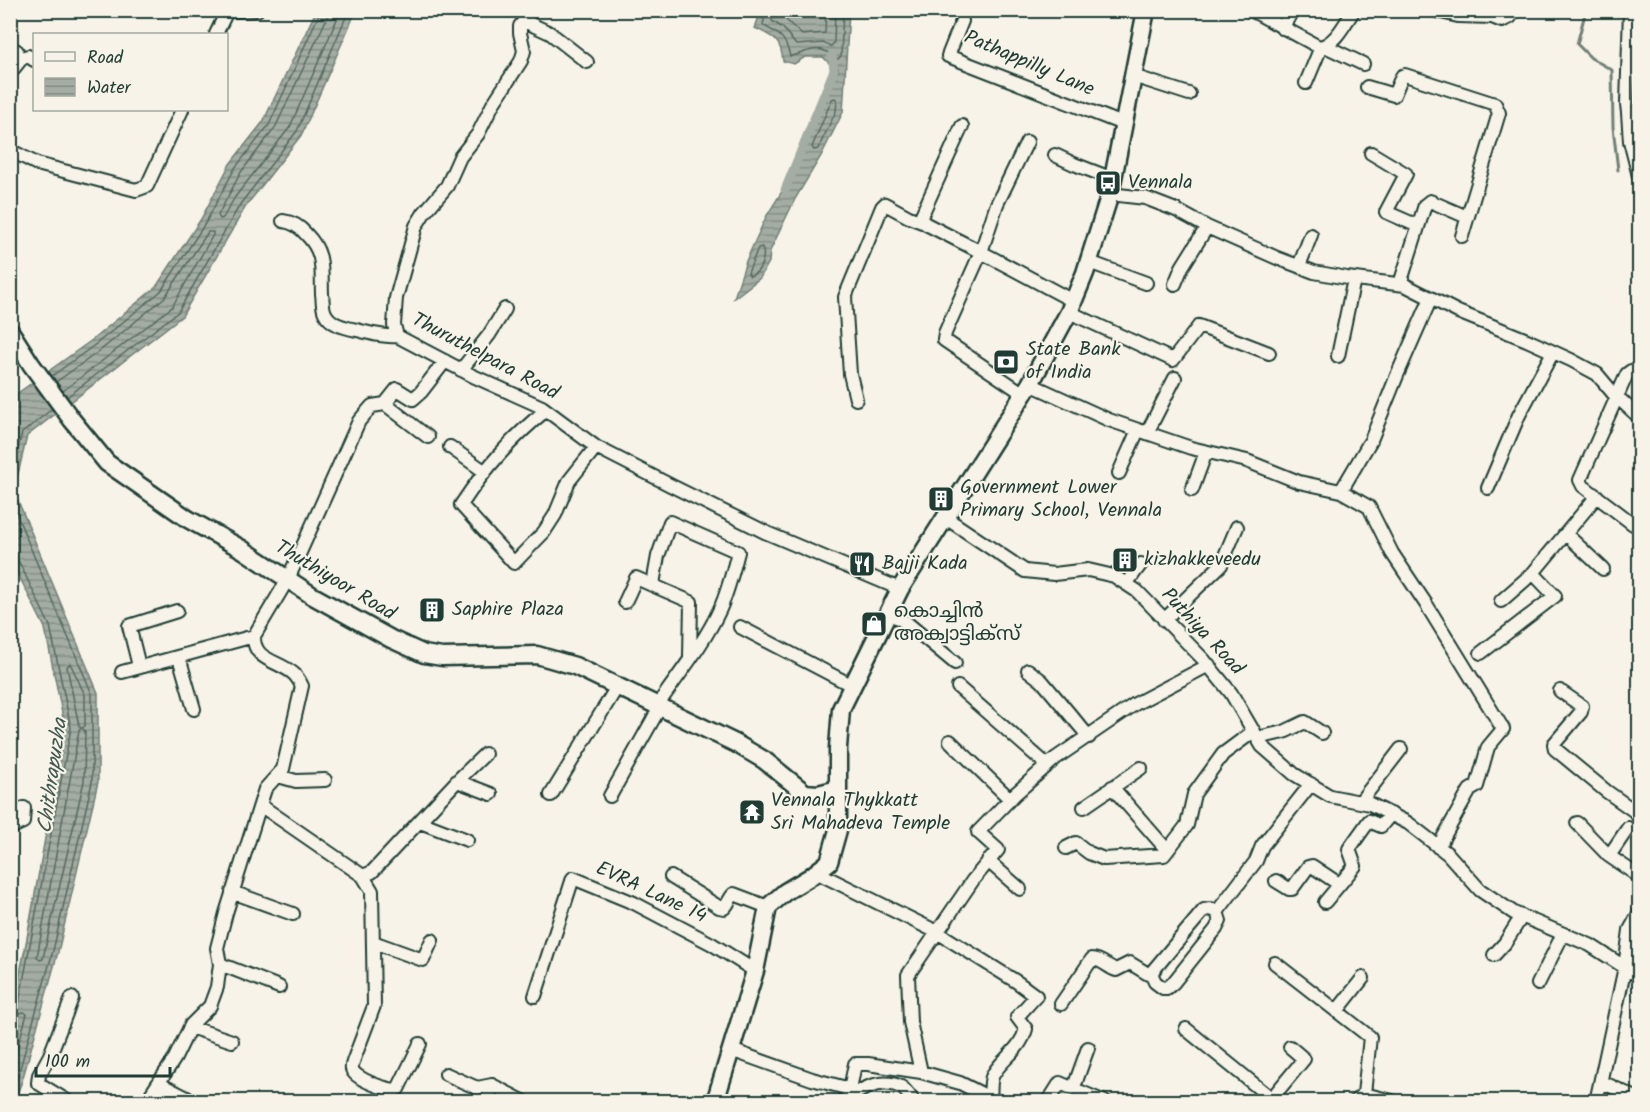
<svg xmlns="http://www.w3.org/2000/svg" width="1650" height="1112" viewBox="0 0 1650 1112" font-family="Kalam,'Noto Sans Malayalam',sans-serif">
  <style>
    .water { fill: url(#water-rules); stroke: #6f8077; stroke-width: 1.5 }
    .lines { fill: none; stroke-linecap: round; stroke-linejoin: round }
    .shore { stroke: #546a60; stroke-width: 1.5 }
    .stream { stroke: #6f8077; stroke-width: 3 }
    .canal { stroke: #a4ada3; stroke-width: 9 }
    .minor-casing { stroke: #1f3d34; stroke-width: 16 }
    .major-casing { stroke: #1f3d34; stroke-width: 21 }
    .minor { stroke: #f7f3e8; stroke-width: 12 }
    .major { stroke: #f7f3e8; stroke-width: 16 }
    .labels { text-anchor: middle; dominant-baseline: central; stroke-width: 4.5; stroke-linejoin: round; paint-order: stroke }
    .street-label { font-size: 20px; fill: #1f3d34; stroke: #f7f3e8 }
    .poi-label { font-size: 20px; fill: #1f3d34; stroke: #f7f3e8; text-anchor: start }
    .water-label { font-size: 21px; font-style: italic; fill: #405950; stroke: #f7f3e8 }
  </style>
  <defs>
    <pattern id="water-rules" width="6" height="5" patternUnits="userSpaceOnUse" patternTransform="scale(1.5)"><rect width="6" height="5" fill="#a4ada3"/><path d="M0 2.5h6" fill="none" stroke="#858e86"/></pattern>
  </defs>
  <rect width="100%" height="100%" fill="#f7f3e8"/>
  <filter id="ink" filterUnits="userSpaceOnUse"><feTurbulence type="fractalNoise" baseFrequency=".0167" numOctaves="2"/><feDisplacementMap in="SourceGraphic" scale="12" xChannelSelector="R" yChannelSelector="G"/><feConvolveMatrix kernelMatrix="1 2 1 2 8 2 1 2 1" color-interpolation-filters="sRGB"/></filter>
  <g filter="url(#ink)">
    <path class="water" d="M316,11h40l-54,123 -56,72 -64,110 -155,120 -13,55 84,202v89l-40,170 -36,129 -8,21 -4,-1 1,-86 14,-66 40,-221 -20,-100 -34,-68v-162l81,-58 64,-53 45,-68 29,-55 33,-42z
      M761,11h88l-6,101 -22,44 -26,43 -25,52 -1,11 -9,16 -26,20 12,-37 20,-44 25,-40 13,-27 30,-74 5,-5 -2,-6 -8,-2 -6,-6h-18l-11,7 -11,-3c-2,-22 -10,-24 -28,-33z"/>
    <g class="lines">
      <path class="shore" d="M329,10l-2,8 -52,110 -34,44 -23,43 2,4 3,-1 12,-21 55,-70 51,-117
        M766,10l-3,15c18,11 21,10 27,31 9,0 22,-10 35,-5 6,2 6,6 13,8l3,-3 2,-46
        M774,10l-2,11 11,7 13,17 27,-2 8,3 3,-3 1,-33
        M783,10v7l19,18 23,-2 1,-23
        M835,98l2,2 -1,11 -18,38 -4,1 -2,-3 20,-48z
        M762,247c4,10 -1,26 -12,29l-2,-3 10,-25z
        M52,376l44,-32 65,-53 45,-69 29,-54 34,-43 52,-115
        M56,382l45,-32 64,-53 43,-65h5v3l-41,72 -109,84
        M67,397l111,-85 63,-109 56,-72 52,-121
        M10,479l12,-46 30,-24
        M10,499l82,195v88l-39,169 -36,128 -7,16
        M10,559l9,3 31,64 21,102 -52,275 -3,4 -6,2
        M70,663l15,32v31l-3,2 3,3 -1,50 -39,168 -2,10 -3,1 -3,-3 42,-226 2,-3 -2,-2 -12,-59z
        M10,1016l14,-4 3,2 -17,60"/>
      <path class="stream" d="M1586,10l-9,34 14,14 21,12 1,57 5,43"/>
      <path class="canal" d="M785,190l49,-120 -2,-15"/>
      <defs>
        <path id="minor" d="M1251,10l68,37c16,-2 26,-24 35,-37
          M1432,10l26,6 34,1 10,4 8,-4 5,-7
          M1630,10l-3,94 1,9 12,3
          M524,21l8,-11
          M962,21l-14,35 175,68
          M1282,28l11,-18
          M216,34l11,-23 30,-1
          M1325,46l38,18
          M10,47l7,4
          M587,62l-37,-29 -26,-12 -4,5v7l4,18 -3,10 -28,43 -15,30 -18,23 -13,29 -23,27 -8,13 -20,72 -2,27 3,11 76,40 69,31 54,40 76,39 95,47 133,56
          M10,73l12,-15 6,-2 6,4
          M1133,76l56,18
          M1306,83l15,-36
          M1367,87l27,8 8,-19 3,-1 90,29 4,9 -37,123
          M1628,113l2,28 10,39
          M962,126l-42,93 6,5 55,28 -36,81 -1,7 80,54
          M1027,142l-30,62 -16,48 92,49
          M10,150l27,14 99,26 11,-4 35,-76
          M1371,153l35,21 -20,38 32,14
          M1055,155l19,9 39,15
          M1110,194l35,4 31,12 31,17 70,31 37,14 33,6 58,7 53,27 69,28 44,20 26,14 16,19 27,25
          M283,221c9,1 17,6 23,13 19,19 15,35 16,60 1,6 0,13 3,19 6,13 23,15 36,18 12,3 23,6 36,5
          M1089,262l57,21
          M1299,266l12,-31
          M1175,284l7,-17 25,-40
          M1400,284l25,-79 5,-4 37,16
          M1069,312l104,48 26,-34 70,27
          M1338,356l16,-77
          M461,370l28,-35 16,-26
          M1030,384l79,36 82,28 56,13 52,21 42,9 30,-51 27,-67 33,-75
          M856,399l-6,-25 -5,-77 37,-90 3,-3 24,13 13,5
          M385,404l12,-15 16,10 8,-7 24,-31
          M546,410c-35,29 -60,57 -85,95l53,58 30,-31 11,-17 14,-34 27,-34
          M1147,433l28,-55
          M450,447l34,24
          M1119,473l19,-43
          M1488,488l31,-73 34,-63
          M1192,490l14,-38
          M1341,491l28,16 23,46 34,51 77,125 -15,18 -11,39 -7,4 -32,57
          M946,518l79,53 29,3 34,-4 26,6 23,15 67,69 27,33 31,53 32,28 36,22 40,8 38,19 40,31 32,36 34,23 76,32 50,32
          M1633,524l-50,-38 -3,-6 47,-106 4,-3 9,3
          M1566,534l37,35
          M653,584l5,-28 12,-34 68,30c-5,19 -10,39 -18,57 -16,35 -42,66 -63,97
          M1126,584l15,-20
          M1501,601l32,-28 64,-77
          M625,602l11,-24 55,24 -1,55
          M889,613l18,10 48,40
          M1164,620l57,-55 16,-38
          M740,627l113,59
          M1481,653l74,-57 -22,-23
          M179,657l15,52
          M139,666l-10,-40 48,-15
          M1028,670l14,11 47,56
          M122,672l132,-36
          M958,687l89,78
          M1560,691l22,15 -1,6 -27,32 1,5 51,42 34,24
          M1257,738l27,-6 21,-10 17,11
          M950,741l60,58
          M278,776l18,5 29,-1
          M457,781l28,-27
          M1112,787l55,63
          M551,795l66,-108
          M610,796l50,-89
          M1360,802l41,-53
          M260,805l103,71 9,15 2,115 -20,53c-1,3 -3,7 -2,10 2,10 38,23 46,20l22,-45
          M1084,807l57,-39
          M420,822l47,18
          M1577,823l32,33 31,21
          M10,828l13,-6 1,-14
          M1066,848l10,-5 13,10 15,6 60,-4 23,-30 7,-31 29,-40 31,-23
          M1609,856l19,-28
          M988,861l32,28
          M816,872l121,60 80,50 19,14 -19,21 9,12c-6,23 -28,32 -34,48 -2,6 -1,14 -2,20
          M363,876l9,-4 85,-91 34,13
          M671,877l48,30 5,1c5,-4 5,-10 10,-14l34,13
          M1276,881l13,8h3l16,-22 4,-1 27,18
          M232,892l61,22
          M1325,902l30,-36 -6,-17 20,-28 12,5 10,-12
          M373,942l50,18 9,-20
          M1494,955l11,-12 17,-27
          M1275,963l95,74 -6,57
          M220,964l59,23
          M1151,973l4,9 8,6h4l6,-5 43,-54 4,-8 -3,-9
          M1538,984l25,-50
          M535,996l38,-118 61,25 78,41 43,27
          M1061,1004l31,-45c9,0 16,8 24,11l14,-7 18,11 3,-1 53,-63 7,-1 6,3 39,-51 6,-15 49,-62
          M1337,1011l26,-33
          M190,1027l42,14
          M1186,1029l90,73
          M731,1050l81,29 38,10 5,-25h13l53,8
          M446,1074l31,14 15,-3 33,17
          M1602,1082l38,18
          M160,1084l35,18
          M1074,1087l14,-39
          M1272,1098l32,-39 -14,-12
          M69,1102l-31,-19 1,-8 11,-20 22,-57
          M146,1102l29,-44 16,-33 19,-19 7,-19 3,-23 -3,-16 9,-35 39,-124 18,-20 19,-83c-2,-4 -5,-9 -8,-12 -16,-14 -41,-13 -40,-38l34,-57 71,-158 13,-15 13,-2 43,33
          M487,1102l5,-17
          M841,1102c17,-11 39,-25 60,-15 5,3 9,10 13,15
          M998,1102l-38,-19 -39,-11 -11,-50 -2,-47 65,-95 25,-30 -20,-18 37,-38 41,-36 79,-54 74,-39
          M1048,1102l12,-19 45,19
          M1354,1102l10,-8 32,8
          M1596,1102l29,-135 5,-37 10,-18"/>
        <path id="major" d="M10,331l21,33 41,56 35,43 81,56 54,30 71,47 78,43 33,15 18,3 95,-2 38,11 160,77 29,17 41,33 13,1 20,-5
          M715,1102l40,-131 13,-64 17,-15 25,-15 19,-15 9,-32v-82l3,-39 59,-120 130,-205 39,-72 16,-39 25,-79 36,-184"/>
      </defs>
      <use href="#minor" class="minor-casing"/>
      <use href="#major" class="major-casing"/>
      <use href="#minor" class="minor"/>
      <use href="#major" class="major"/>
    </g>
  </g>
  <defs>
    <symbol id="bus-square" viewBox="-11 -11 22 22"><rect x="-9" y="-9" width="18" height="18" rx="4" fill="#1f3d34" stroke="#f7f3e8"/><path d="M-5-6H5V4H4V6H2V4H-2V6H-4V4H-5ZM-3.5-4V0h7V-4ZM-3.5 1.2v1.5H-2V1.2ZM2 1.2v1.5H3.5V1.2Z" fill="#fff"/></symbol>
    <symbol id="bank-square" viewBox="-11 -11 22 22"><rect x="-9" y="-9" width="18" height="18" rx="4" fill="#1f3d34" stroke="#f7f3e8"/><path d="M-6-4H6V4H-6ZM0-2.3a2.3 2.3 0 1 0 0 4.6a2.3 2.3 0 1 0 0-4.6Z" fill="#fff"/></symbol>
    <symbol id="building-square" viewBox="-11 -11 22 22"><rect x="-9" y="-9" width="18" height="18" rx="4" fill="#1f3d34" stroke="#f7f3e8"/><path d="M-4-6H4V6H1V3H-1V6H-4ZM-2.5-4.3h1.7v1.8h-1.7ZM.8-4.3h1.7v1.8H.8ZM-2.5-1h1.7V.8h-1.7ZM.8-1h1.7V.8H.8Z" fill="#fff"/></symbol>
    <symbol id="restaurant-square" viewBox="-11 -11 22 22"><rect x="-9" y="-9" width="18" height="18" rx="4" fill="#1f3d34" stroke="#f7f3e8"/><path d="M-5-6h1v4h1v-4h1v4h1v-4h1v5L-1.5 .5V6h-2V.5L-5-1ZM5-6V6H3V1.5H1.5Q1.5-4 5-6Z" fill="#fff"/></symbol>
    <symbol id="shop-square" viewBox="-11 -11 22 22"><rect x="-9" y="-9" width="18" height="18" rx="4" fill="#1f3d34" stroke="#f7f3e8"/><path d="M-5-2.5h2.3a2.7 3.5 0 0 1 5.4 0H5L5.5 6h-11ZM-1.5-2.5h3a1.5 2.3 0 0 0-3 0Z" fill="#fff"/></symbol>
    <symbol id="temple-square" viewBox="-11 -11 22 22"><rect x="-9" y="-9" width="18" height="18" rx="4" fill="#1f3d34" stroke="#f7f3e8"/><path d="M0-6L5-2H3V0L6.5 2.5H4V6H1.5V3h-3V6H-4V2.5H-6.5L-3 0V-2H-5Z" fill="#fff"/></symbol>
  </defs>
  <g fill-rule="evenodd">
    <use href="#bus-square" x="1093" y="168" width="30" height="30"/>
    <use href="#bank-square" x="991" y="347" width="30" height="30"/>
    <use href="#building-square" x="926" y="484" width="30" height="30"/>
    <use href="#building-square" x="1110" y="545" width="30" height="30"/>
    <use href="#restaurant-square" x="847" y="549" width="30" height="30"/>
    <use href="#building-square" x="417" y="595" width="30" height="30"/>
    <use href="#shop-square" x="859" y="609" width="30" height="30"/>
    <use href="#temple-square" x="737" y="797" width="30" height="30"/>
  </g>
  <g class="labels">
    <g class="street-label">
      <text transform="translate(1029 64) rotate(23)">Pathappilly Lane</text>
      <text transform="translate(485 357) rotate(28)">Thuruthelpara Road</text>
      <text transform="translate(335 581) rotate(31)">Thuthiyoor Road</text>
      <text transform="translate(1202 632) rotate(47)">Puthiya Road</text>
      <text transform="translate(651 893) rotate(25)">EVRA Lane 14</text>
    </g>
    <g class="poi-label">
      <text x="1128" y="183">Vennala</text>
      <text x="1026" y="350">State Bank<tspan x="1026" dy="23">of India</tspan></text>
      <text x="960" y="488">Government Lower<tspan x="960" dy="23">Primary School, Vennala</tspan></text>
      <text x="1144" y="560">kizhakkeveedu</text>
      <text x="882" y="564">Bajji Kada</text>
      <text x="452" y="610">Saphire Plaza</text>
      <text x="894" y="612">കൊച്ചിൻ<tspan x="894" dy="23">അക്വാട്ടിക്സ്</tspan></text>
      <text x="771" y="801">Vennala Thykkatt<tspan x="771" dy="23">Sri Mahadeva Temple</tspan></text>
    </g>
    <g class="water-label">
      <text transform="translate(53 776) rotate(-82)">Chithrapuzha</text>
    </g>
  </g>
  <rect width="1650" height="1112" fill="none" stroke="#f7f3e8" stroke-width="36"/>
  <rect x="18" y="18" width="1614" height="1076" fill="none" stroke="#1f3d34" stroke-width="2" filter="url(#ink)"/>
  <rect x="33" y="33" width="195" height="78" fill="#f7f3e8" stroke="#a1aaa0" stroke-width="1.5"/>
  <rect x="45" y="52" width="30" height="9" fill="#f7f3e8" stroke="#a1aaa0" stroke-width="1.5"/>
  <text x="87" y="63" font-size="18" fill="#1f3d34">Road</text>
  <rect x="45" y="78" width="30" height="18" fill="url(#water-rules)" stroke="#a1aaa0" stroke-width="1.5"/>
  <text x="87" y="93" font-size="18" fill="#1f3d34">Water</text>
  <path d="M36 1067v9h134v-9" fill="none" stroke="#1f3d34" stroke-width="3"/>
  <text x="45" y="1067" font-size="18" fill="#1f3d34" stroke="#f7f3e8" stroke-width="4.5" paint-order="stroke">100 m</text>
</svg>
